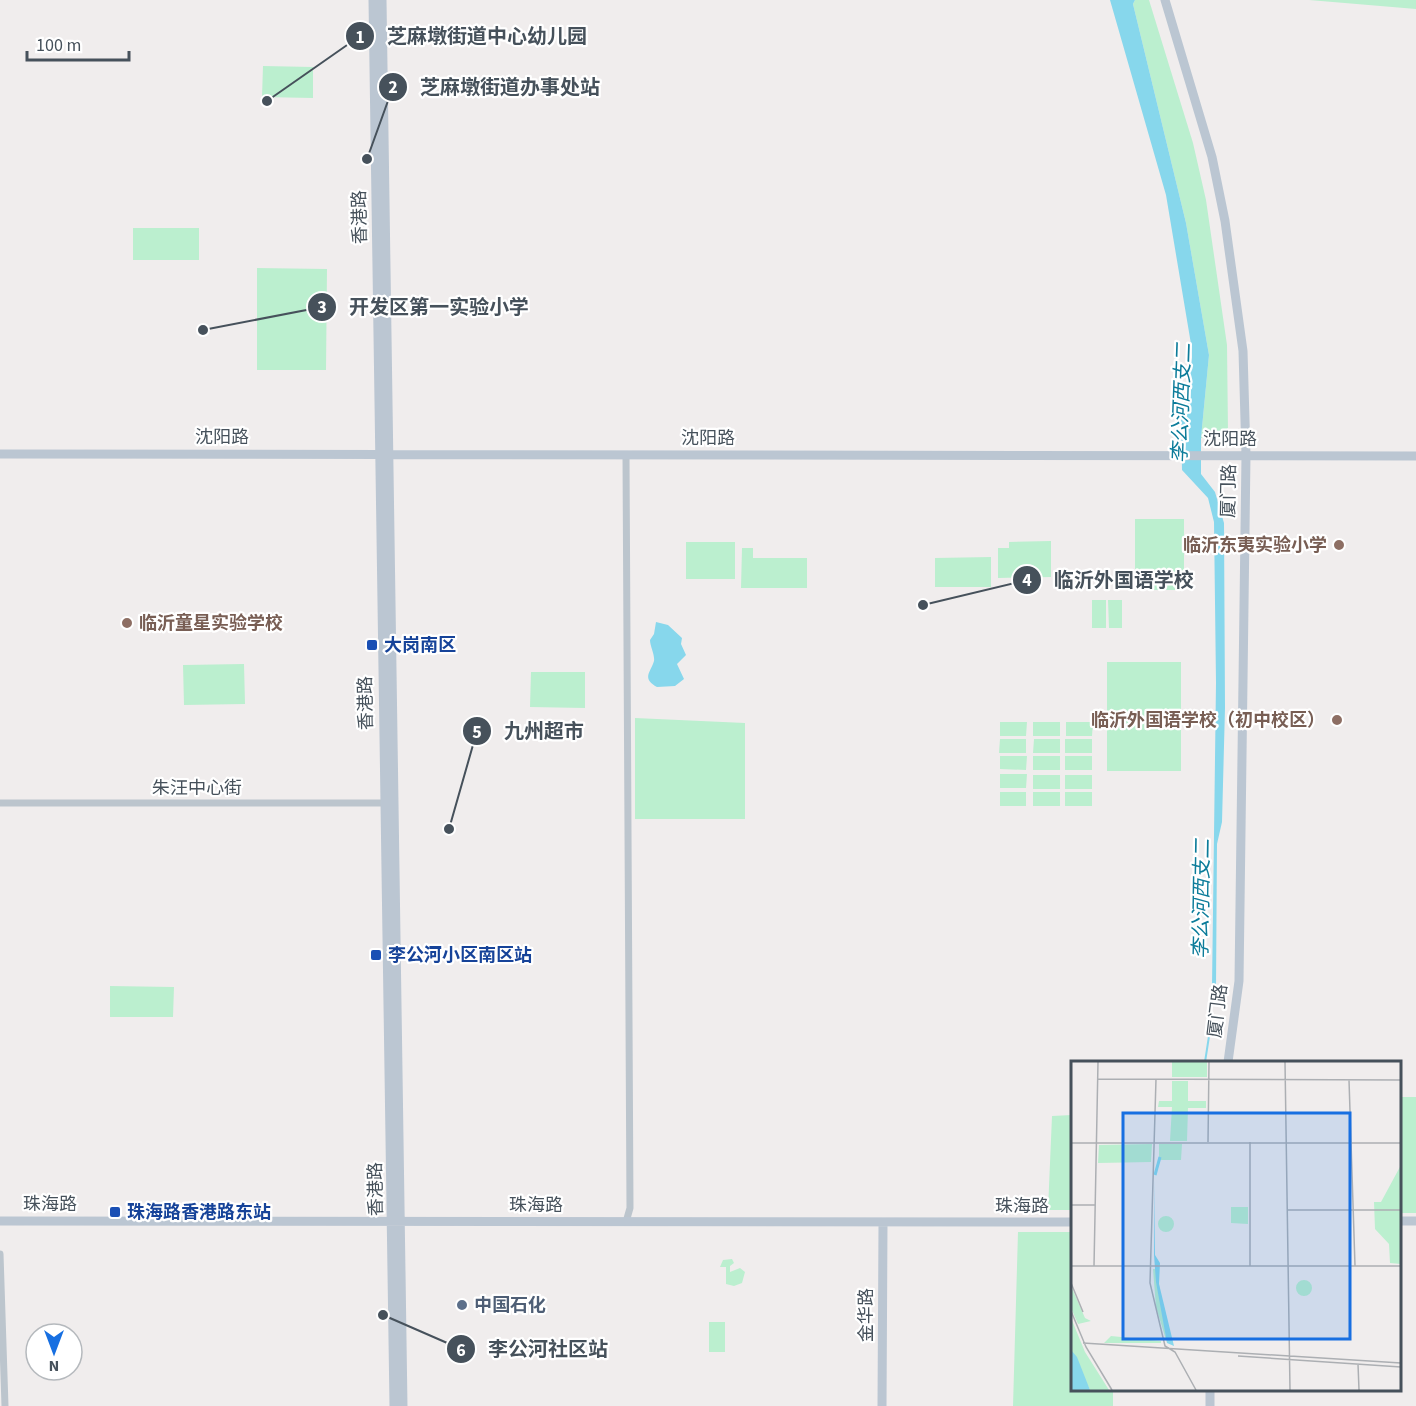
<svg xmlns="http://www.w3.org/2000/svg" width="1416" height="1406" viewBox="0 0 1416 1406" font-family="'Source Sans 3','Noto Sans SC',sans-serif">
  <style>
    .green { fill: #bbefcf }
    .water { fill: #87d7ec }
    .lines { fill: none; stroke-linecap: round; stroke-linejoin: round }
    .stream { stroke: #87d7ec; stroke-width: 2 }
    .street { stroke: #bcc5cd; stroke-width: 7 }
    .secondary { stroke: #bbc6d2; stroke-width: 9 }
    .education-dot { fill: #8d6e63; stroke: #fff; stroke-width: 2 }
    .transit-dot { fill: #1a4fb4; stroke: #fff; stroke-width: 2 }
    .service-dot { fill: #5c6f8a; stroke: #fff; stroke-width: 2 }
    .labels { text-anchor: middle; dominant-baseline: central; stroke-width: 4.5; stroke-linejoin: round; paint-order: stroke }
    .street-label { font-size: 18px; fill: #46515b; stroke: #fff }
    .education-label { font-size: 18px; font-weight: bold; fill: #785e54; stroke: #fff; text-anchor: end }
    .transit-label { font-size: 18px; font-weight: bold; fill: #164399; stroke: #fff; text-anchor: start }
    .service-label { font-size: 18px; font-weight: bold; fill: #4e5e75; stroke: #fff; text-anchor: start }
    .water-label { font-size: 20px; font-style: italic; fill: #0c7c9a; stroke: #fff }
    .inset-river { fill: none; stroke: #87d7ec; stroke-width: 3 }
    .inset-road { fill: none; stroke: #acafb3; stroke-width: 1.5 }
    .view { fill: #176fe1; fill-opacity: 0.15; stroke: #176fe1; stroke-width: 3 }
    .inset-edge { fill: none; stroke: #46515b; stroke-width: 3 }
    .leader { fill: none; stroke: #46515b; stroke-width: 2 }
    .callout-dot { fill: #46515b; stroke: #fff; stroke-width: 2 }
    .mark-label { font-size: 18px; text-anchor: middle; font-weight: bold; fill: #fff }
    .callout-label { font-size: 20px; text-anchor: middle; font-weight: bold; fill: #46515b; stroke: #fff; stroke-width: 4.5; stroke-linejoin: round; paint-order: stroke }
  </style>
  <rect width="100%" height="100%" fill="#f0eded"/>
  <path class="green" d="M1135,0h14l44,143 13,57 21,145 1,87 -4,7 -23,-1 8,-83 -23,-132 -53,-219z
    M1309,0h107v9z
    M263,66l50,1v31l-51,-1z
    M133,228h66v32h-66z
    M257,268l70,1 -1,101h-69z
    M1184,519v71h-49v-71z
    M1051,541v36l-53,1v-30h11v-6z
    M686,542h49v37h-49z
    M742,548h11v10h54v30h-66z
    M991,557v30h-56v-29z
    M1092,600h14v28h-14z
    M1108,600h14v28h-13z
    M1107,662h74v109h-74z
    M244,664l1,40 -61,1 -1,-40z
    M531,672h54v36l-55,-1z
    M635,718l110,5v96h-110z
    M1000,722h27l-1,14h-26z
    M1033,722h27v14h-27z
    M1066,722h27l-1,14h-26z
    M1000,739h26v14h-27z
    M1034,739h26v14h-27z
    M1065,739h27v14h-27z
    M1000,756h27l-1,14 -26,-1z
    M1033,756h27v14h-27z
    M1065,756h27v14h-27z
    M1000,774h27l-1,14h-26z
    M1033,775h27v14h-27z
    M1065,775h27v14h-27z
    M1000,792h26v14h-26z
    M1033,792h27v14h-27z
    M1065,792h27v14h-27z
    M110,986l64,1 -1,30h-63z
    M1400,1097h16v116h-16z
    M1072,1115v95h-24l4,-94z
    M1018,1232h54v158h41v16h-100z
    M732,1259l2,4 -4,3v6l10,-4 5,4 -3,11 -8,3 -8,-2v-17h-6l3,-7z
    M709,1322h16v30h-16z"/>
  <path class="water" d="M1110,0h25l-2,4 53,219 23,132 -8,83v36l14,18 9,31 1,185 -3,114 -5,22 -1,143h-4l4,-304 -2,-161 -6,-24 -26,-28 -1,-50 11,-63 -1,-13 -25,-149z
    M656,622l12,3 14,13 -1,6 5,11 -9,9 7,15 -9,7 -18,1c-16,-9 -6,-15 -3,-26 1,-6 -4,-15 -4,-21l4,-6z"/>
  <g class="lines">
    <path class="stream" d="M1205,1062l7,-45"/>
    <path class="street" d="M626,455l4,753 -4,14
      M0,803h387
      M0,1254l5,152"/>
    <path class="secondary" d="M373,0l21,1406
      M382,0l21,1406
      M1165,0l47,157 13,64 18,130 3,104 -7,526 -11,81
      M0,454l1416,2
      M0,1221l1072,1
      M1400,1221h16
      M882,1406l1,-182
      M1210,1406v-16"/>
  </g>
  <g class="education-dot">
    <circle cx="1339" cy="545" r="6"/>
    <circle cx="127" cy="623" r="6"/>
    <circle cx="1337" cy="720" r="6"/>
  </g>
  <g class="transit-dot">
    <rect x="366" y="639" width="12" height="12" rx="3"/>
    <rect x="370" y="949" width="12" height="12" rx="3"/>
    <rect x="109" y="1206" width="12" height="12" rx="3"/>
  </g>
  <circle class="service-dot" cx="462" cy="1305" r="6"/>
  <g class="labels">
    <g class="street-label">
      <text transform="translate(360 217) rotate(-91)">香港路</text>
      <text x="222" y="437">沈阳路</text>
      <text x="708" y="438">沈阳路</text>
      <text x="1230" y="439">沈阳路</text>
      <text transform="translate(1229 491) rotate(-89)">厦门路</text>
      <text transform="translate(366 703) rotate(-91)">香港路</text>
      <text x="197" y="788">朱汪中心街</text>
      <text transform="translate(1218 1011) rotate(-83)">厦门路</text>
      <text transform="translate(376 1189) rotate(-91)">香港路</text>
      <text x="50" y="1204">珠海路</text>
      <text x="536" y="1205">珠海路</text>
      <text x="1022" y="1206">珠海路</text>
      <text transform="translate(866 1315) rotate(-90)">金华路</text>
    </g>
    <g class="education-label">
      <text x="1327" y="545">临沂东夷实验小学</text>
      <text x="139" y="623" text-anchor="start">临沂童星实验学校</text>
      <text x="1325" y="720">临沂外国语学校（初中校区）</text>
    </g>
    <g class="transit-label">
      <text x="384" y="645">大岗南区</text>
      <text x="388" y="955">李公河小区南区站</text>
      <text x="127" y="1212">珠海路香港路东站</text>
    </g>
    <g class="service-label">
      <text x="474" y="1305">中国石化</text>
    </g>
    <g class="water-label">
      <text transform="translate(1182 403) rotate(-88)">李公河西支二</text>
      <text transform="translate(1202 899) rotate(-89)">李公河西支二</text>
    </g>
  </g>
  <g transform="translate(1071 1061)">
    <rect width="330" height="330" fill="#f0eded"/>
    <path d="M101,1h35v15h-35zM101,20h16v20h18v7h-18l-1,33h-17l2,-34h-14l1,-6h13zM81,83l-1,18 -53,1 1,-18zM88,83h23l-1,16h-22zM330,104v99l-11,-1 -1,-19 -14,-15 -1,-27h7zM160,146h17v17l-17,-1zM87 163a8 8 0 1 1 16 0a8 8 0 1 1-16 0ZM82,208h4l10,74 -11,-36zM225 227a8 8 0 1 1 16 0a8 8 0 1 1-16 0ZM0,225l14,32 6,3 -13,3 -7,-16zM0,257l14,34 24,38h-19l-19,-40zM40,275l50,5v2h-57z" fill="#bbefcf"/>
    <path d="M84,119v75l5,8 -1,21 15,62 -7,-3 -11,-61 -2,-27zM0,289l6,7 13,33h-19z" fill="#87d7ec"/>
    <path class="inset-river" d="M84,114l5,-18"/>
    <path class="inset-road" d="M214,1l5,328M26,18l304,1M85,18l-6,204 15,63 10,6 21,38M278,19l6,186M137,81l1,-80M179,81v124M0,82h330M0,144h24M216,149h114M0,205h330M23,205l4,-204M0,222l12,29M0,250l15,36 26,43M12,282l318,20M167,295l163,11M287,303l1,26"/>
    <path class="view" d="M52,52h227v226h-227z"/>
    <rect width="330" height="330" class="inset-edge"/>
  </g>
  <path class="leader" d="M267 101L360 36M367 159L393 87M203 330L322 307M923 605L1027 580M449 829L477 731M383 1315L461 1349"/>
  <g class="callout-dot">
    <circle cx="267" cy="101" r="6"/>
    <circle cx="367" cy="159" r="6"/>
    <circle cx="203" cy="330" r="6"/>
    <circle cx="923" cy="605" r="6"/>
    <circle cx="449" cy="829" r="6"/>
    <circle cx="383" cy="1315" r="6"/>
    <circle cx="360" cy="36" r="15"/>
    <circle cx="393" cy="87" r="15"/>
    <circle cx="322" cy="307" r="15"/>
    <circle cx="1027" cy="580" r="15"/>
    <circle cx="477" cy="731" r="15"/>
    <circle cx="461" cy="1349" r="15"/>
  </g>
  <g class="mark-label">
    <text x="360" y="43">1</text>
    <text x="393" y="93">2</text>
    <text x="322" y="313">3</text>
    <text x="1027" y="586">4</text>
    <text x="477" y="738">5</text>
    <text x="461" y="1356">6</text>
  </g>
  <g class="callout-label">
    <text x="487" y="43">芝麻墩街道中心幼儿园</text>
    <text x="510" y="94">芝麻墩街道办事处站</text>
    <text x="439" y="314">开发区第一实验小学</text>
    <text x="1124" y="587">临沂外国语学校</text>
    <text x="544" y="738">九州超市</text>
    <text x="548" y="1356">李公河社区站</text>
  </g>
  <g transform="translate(54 1352) rotate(180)"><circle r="28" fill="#ffffff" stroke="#b5b9bd" stroke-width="1.5"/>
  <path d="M0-4.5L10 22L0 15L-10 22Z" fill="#176fe1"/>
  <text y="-9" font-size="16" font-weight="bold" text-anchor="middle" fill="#46515b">N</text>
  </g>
  <path d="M27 51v9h102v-9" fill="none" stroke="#46515b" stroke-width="3"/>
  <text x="36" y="51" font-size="18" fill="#46515b" stroke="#ffffff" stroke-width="4.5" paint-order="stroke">100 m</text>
</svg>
